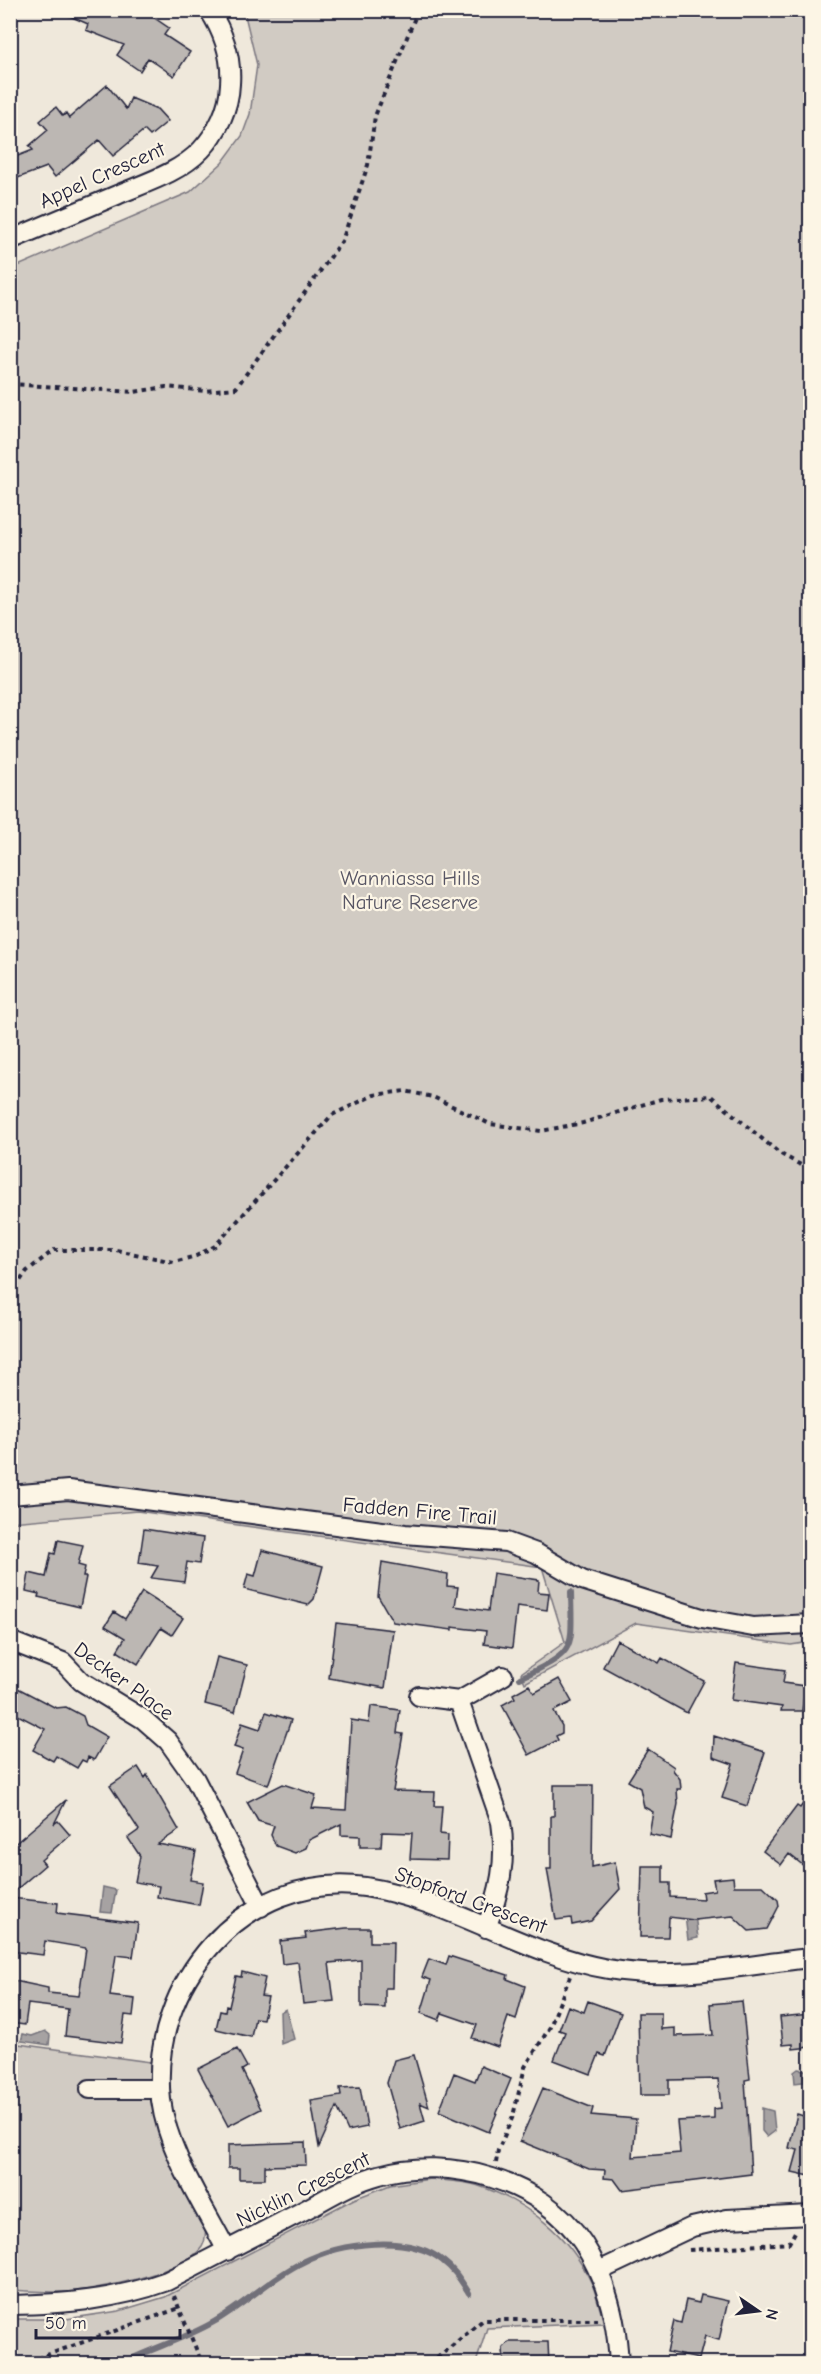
<svg xmlns="http://www.w3.org/2000/svg" width="821" height="2374" viewBox="0 0 821 2374" font-family="'Comic Neue',sans-serif">
  <style>
    .green { fill: #d1cbc3; stroke: #7a767f; stroke-width: 1.5 }
    .water { fill: #a6a2a2; stroke: #716f79; stroke-width: 1.5 }
    .lines { fill: none; stroke-linecap: round; stroke-linejoin: round }
    .stream { stroke: #716f79; stroke-width: 6 }
    .building { fill: #bcb7b3; stroke: #22223b; stroke-width: 1.5 }
    .minor-casing { stroke: #22223b; stroke-width: 22 }
    .path { stroke: #22223b; stroke-width: 4; stroke-dasharray: 4.5 4.5; stroke-linecap: butt }
    .minor { stroke: #fcf5e5; stroke-width: 18 }
    .labels { text-anchor: middle; dominant-baseline: central; stroke-width: 4.5; stroke-linejoin: round; paint-order: stroke }
    .street-label { font-size: 21px; fill: #22223b; stroke: #fcf5e5 }
    .park-label { font-size: 21px; fill: #575564; stroke: #fcf5e5 }
  </style>
  <rect width="100%" height="100%" fill="#efe8db"/>
  <filter id="ink" filterUnits="userSpaceOnUse"><feTurbulence type="fractalNoise" baseFrequency=".0167" numOctaves="2"/><feDisplacementMap in="SourceGraphic" scale="12" xChannelSelector="R" yChannelSelector="G"/><feConvolveMatrix kernelMatrix="1 2 1 2 8 2 1 2 1" color-interpolation-filters="sRGB"/></filter>
  <g filter="url(#ink)">
    <path class="green" d="M244,11h566v1631l-19,3 -155,-22 -111,60 -4,-10 44,-31 -23,-75 -405,-56 -126,11v-1253l179,-77 32,-29 20,-27 8,-22 7,-49z
      M11,2043l139,19 2,31 53,131c1,8 1,16 -3,23 -18,26 -109,44 -140,45 -17,0 -34,-1 -51,-2z
      M430,2179c15,2 32,2 46,6 50,16 94,50 116,99 5,12 8,26 12,39l-117,5 -11,35h-465v-44h55l53,-8 46,-14 189,-98 36,-14z"/>
    <path class="water" d="M103,1887l13,3 -4,23 -12,-1z
      M695,1915l3,23 -10,2 -3,-24z
      M286,2009l8,30 -13,5 -1,-32z
      M45,2031l5,4 -1,10 -28,-4 2,-7 9,2z
      M798,2069l12,2v10l-15,2 -1,-11z
      M762,2108l11,3 2,20 -8,6 -5,-6z"/>
    <g class="lines">
      <path class="stream" d="M520,1678c57,-27 52,-27 51,-86
        M120,2364c30,-15 64,-25 92,-41 32,-18 58,-45 91,-61 37,-19 105,-29 140,-1 12,9 18,20 26,32"/>
    </g>
    <path class="building" d="M56,10h80l9,6 2,-3 22,15 -5,7 26,17 -16,24 -26,-18 -8,13 -23,-16 7,-10 -38,-15 2,-6z
      M107,85l19,24 5,-11 26,11 11,12 -18,15 -6,-6 -31,26 -14,-16 -44,37 -8,-10 -37,14v-22l23,-9 -4,-4 19,-16 -8,-9 16,-14 7,9 3,-3 3,5z
      M144,1529l59,9 -4,26 -12,-2 -3,20 -33,-4 7,-12 -19,-3z
      M58,1540l25,5 -5,20 7,2 -2,10h3l-6,30 -42,-10 1,-3 -13,-3 3,-18 17,4 5,-24 4,1z
      M262,1550l61,16 -9,33 -6,6 -64,-16 4,-15 7,2z
      M382,1562l66,12 -1,12 11,1 -3,19 33,5 5,-38 46,7 -1,12 11,1 -2,17 -30,-4 -5,42 -28,-4 2,-13 -34,-4v3l-59,-8 -15,-26z
      M142,1592l41,26 -11,17 -11,-7 -23,36 -21,-13 8,-13 -20,-12 9,-14 11,7z
      M336,1623l57,7 -8,58 -56,-10z
      M617,1640l42,23 3,-5 42,23 -17,32 -84,-46z
      M217,1657l30,8 -12,47 -30,-8z
      M736,1663l49,7 -2,13 22,3 -3,25h-21l1,-4 -51,-7z
      M559,1679l13,23 -18,9 8,15v7l-6,3 2,4 -29,15 -27,-50 13,-7 -2,-4 16,-9 5,8z
      M10,1684l46,24 10,-1 17,9 3,9 21,12 -13,23 -6,-3 -2,5 -4,-2 -5,8 -21,-12 -3,5 -20,-11 12,-21 -35,-18z
      M371,1706l29,4 -3,23 6,1 -10,57 42,1 -1,14h8l-2,28 8,1 -1,25 -37,-1 2,-26 -30,-1 -1,15h-21v-11l-19,-1v-11l-32,16 -3,8 -11,5 -19,-7 -5,-11 3,-9 -16,-5 -11,-19 36,-18 33,11 -4,13 34,2 5,-90 18,3z
      M266,1712l25,8 -23,65 -33,-12 8,-23 -9,-3 8,-24 18,6z
      M714,1736l51,16 -18,54 -25,-8 11,-34 -20,-7z
      M648,1749l26,18 -1,3 7,9 1,10h-4l1,15 -7,35 -22,-5 4,-22 -9,-5 -4,-19 -12,-7z
      M138,1767l7,11 2,-3 32,55 -21,14 38,7 -6,29 13,2 -4,23 -42,-8 2,-11 -24,-4 5,-26 -12,-18 11,-8 -29,-44z
      M554,1785h39l-1,82 23,-5 5,27 -29,32 -19,4 -1,-7 -15,2 -9,-51h4v-53h3z
      M810,1794v77l-21,-17 -8,11 -18,-14 34,-45 3,2z
      M66,1800l-12,24 4,-3 12,14 -29,25 4,5 -35,30v-47z
      M642,1866h21v17h7v14l33,2 -1,-7 13,-2 -2,-11 20,-2 1,9h29l15,14 1,6 -12,23 -18,2 -16,-15 -39,4 -25,-3 -1,20h-28z
      M10,1898l48,5 -1,10 81,10 -5,34 -17,-2 -6,41 25,3 -2,17 -8,-1 -4,28 -56,-7 3,-27 -40,-5 -3,21 -15,-2v-43l38,8v5l31,3 7,-48 -41,-7 -2,14 -33,-4z
      M346,1928h24v14h23l-1,46h-7v20l-24,-1v-47l-32,3 5,38 -31,3 -5,-42 -16,2 -2,-23 26,-3 -1,-5z
      M449,1956l59,19 -1,4 18,7 -9,34 -8,-3 -10,30 -26,-9 5,-13 -35,-12 -3,7 -18,-7 10,-33 -9,-3 7,-18 17,6z
      M242,1972l23,6 -4,18 7,1 -5,22 -8,-1 -4,19 -35,-8 4,-18 5,1 1,-6 3,1 7,-31 5,1z
      M588,2001l33,12 -16,43 -6,-2 -8,20 -37,-14 11,-28 -6,-2 9,-24 16,6z
      M742,2001l8,78 -5,1 6,94 -129,16 -8,-11 -10,-1 1,-8 -16,-1 -69,-28 23,-53 50,20 -2,7 45,4 -3,38 47,-4 -3,-32 37,-2v-10l7,-1 -3,-29 -49,1v15h-29l-2,-82h23v16l14,-1v8l38,-1 -3,-31z
      M810,2014v33l-17,2v-5l-10,1 -3,-28z
      M237,2049l10,18 -5,3 19,39 -33,17 -30,-57z
      M414,2055l15,52 -9,-4 5,18 -25,8 -13,-46 7,-23z
      M481,2066l30,13 -22,53 -50,-21 15,-38 21,8z
      M360,2087l7,40 -19,4 -11,-24 -18,40 -8,-46 30,-5 -1,-8z
      M797,2114l13,4v58l-18,-4 6,-22 -9,-2z
      M305,2142l1,23 -41,1v13h-26v-11h-11v-23z
      M701,2295l27,6 -9,39 -14,-4 -6,23 -32,-7 7,-31 7,2 5,-23 13,3z
      M509,2342h39l1,22h-45l-1,-16z"/>
    <g class="lines">
      <defs>
        <path id="minor" d="M10,240c36,-15 71,-30 107,-45 28,-12 62,-22 84,-45 17,-18 28,-42 29,-66 2,-27 -6,-51 -21,-74
          M10,1495l58,-5 337,44 101,8 30,11 46,27 120,38 51,9 57,-3
          M10,1641l53,21 18,19 62,38 25,22 27,38 66,128
          M419,1696l40,5 42,121c6,38 -1,70 -15,106
          M459,1701l44,-25
          M90,2089h70
          M227,2251c-24,-47 -59,-98 -66,-151 -13,-115 83,-230 204,-213 85,13 158,67 243,82 66,12 137,-4 202,-11
          M599,2271l93,-44 35,-8 83,-4
          M10,2305c55,-1 105,-5 157,-24 45,-23 89,-46 134,-69 25,-13 51,-30 78,-37 70,-20 163,5 204,68 24,37 34,77 36,121"/>
      </defs>
      <use href="#minor" class="minor-casing"/>
      <path class="path" d="M10,384l124,8 32,-5 39,4 31,-3 106,-147 26,-76 7,-49 43,-106
        M10,1295l17,-24 27,-21h62l58,12 22,-6 19,-10 117,-131 42,-20 31,-4 28,6 57,27 51,7 42,-8 78,-24 50,-3 68,57 31,17
        M496,2163l2,-13 15,-34 12,-49 25,-40 20,-51
        M689,2250l100,-7 6,-11
        M174,2296l25,60 -7,8
        M30,2364l11,-7 139,-49
        M430,2364l53,-44h114"/>
      <use href="#minor" class="minor"/>
    </g>
  </g>
  <g class="labels">
    <g class="street-label">
      <text transform="translate(102 175) rotate(-24)">Appel Crescent</text>
      <text transform="translate(420 1511) rotate(5)">Fadden Fire Trail</text>
      <text transform="translate(124 1681) rotate(36)">Decker Place</text>
      <text transform="translate(471 1900) rotate(20)">Stopford Crescent</text>
      <text transform="translate(303 2189) rotate(-26)">Nicklin Crescent</text>
    </g>
    <g class="park-label">
      <text x="410" y="878">Wanniassa Hills<tspan x="410" dy="24">Nature Reserve</tspan></text>
    </g>
  </g>
  <rect width="821" height="2374" fill="none" stroke="#fcf5e5" stroke-width="36"/>
  <rect x="18" y="18" width="785" height="2338" fill="none" stroke="#22223b" stroke-width="2" filter="url(#ink)"/>
  <g transform="translate(758 2311) rotate(104)" stroke="#fcf5e5" stroke-width="4.5" paint-order="stroke">
  <path d="M0-4.5L10 22L0 15L-10 22Z" fill="#22223b"/>
  <text y="-9" font-size="16" font-weight="bold" text-anchor="middle" fill="#22223b">N</text>
  </g>
  <path d="M36 2329v9h144v-9" fill="none" stroke="#22223b" stroke-width="3"/>
  <text x="45" y="2329" font-size="18" fill="#22223b" stroke="#fcf5e5" stroke-width="4.5" paint-order="stroke">50 m</text>
</svg>
